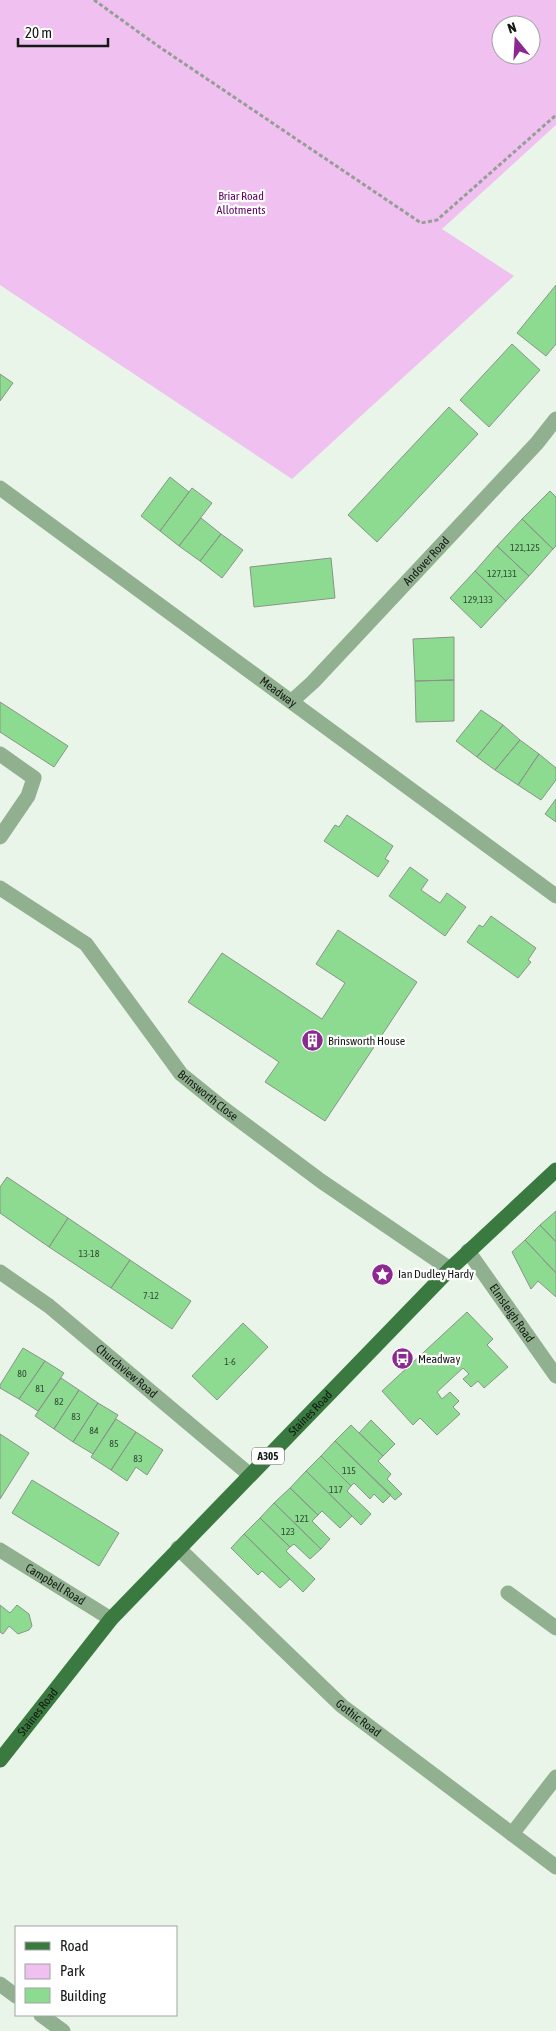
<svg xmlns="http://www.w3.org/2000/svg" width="556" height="2031" viewBox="0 0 556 2031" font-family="'Asap Condensed',sans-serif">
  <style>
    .green { fill: #efc0f0; fill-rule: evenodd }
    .building { fill: #8ddb91; stroke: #899489 }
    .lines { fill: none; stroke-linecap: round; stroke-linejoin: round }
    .path { stroke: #959e95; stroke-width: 3; stroke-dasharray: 4 2.5; stroke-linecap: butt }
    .minor { stroke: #90b090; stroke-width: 15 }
    .major { stroke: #3a793f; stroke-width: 15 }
    .labels { text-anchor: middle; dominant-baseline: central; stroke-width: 4.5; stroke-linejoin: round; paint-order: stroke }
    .number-label { font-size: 10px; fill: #324a33 }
    .shield { fill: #fff; stroke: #5a5e5a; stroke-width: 1 }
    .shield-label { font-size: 11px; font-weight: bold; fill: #141914 }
    .park-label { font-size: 12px; fill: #5f0264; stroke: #fff }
    .street-label { font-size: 12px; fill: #141914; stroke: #fff }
    .poi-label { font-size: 12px; fill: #141914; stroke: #fff; text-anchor: start }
  </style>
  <rect width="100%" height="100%" fill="#e9f5e9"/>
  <path class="green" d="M0,0h556v125l-114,104 72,47 -222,203 -292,-194zM501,25h30v30h-30z"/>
  <path class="building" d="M556,285v59l-10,12 -29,-23z
    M512,344l28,26 -51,57 -29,-27z
    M0,374l13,9 -13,18z
    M449,407l29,27 -101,108 -29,-27z
    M170,477l19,15 -29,39 -19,-15z
    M192,488l20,15 -33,43 -19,-15z
    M550,491l6,6v49l-3,3 -31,-30z
    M201,518l20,16 -21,27 -21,-15z
    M522,519l31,30 -24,27 -32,-30z
    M221,534l22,16 -21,28 -22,-17z
    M497,546l32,30 -23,25 -31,-30z
    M331,558l4,40 -81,9 -4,-40z
    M475,571l31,30 -25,27 -31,-30z
    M454,637v43l-39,1 -2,-42z
    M454,680v41l-38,1 -1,-41z
    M0,702l68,44 -14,21 -54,-35z
    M481,710l22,15 -26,32 -21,-16z
    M503,725l17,15 -25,30 -18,-13z
    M520,740l19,14 -21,31 -23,-15z
    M539,754l17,14v12l-15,20 -23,-15z
    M556,799v23l-11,-8z
    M347,815l46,31 -8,13 4,2 -11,16 -54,-36 11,-16 4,2z
    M410,867l18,13 -7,10 19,13 7,-10 19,14 -21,29 -56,-40z
    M491,916l45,32 -8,12 3,2 -13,16 -51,-36 12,-17 4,2z
    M338,930l79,52 -92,139 -60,-39 14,-20 -91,-60 34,-49 100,66 23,-36 -29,-19z
    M7,1177l61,41 -19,29 -49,-34v-26z
    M556,1211v31l-16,-17z
    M68,1218l62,42 -19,28 -62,-41z
    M540,1225l16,17v31l-31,-33z
    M525,1240l31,33v24l-18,-16 -7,8 -19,-37z
    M130,1260l61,41 -19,28 -61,-41z
    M467,1312l26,27 -6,6 21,22 -24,21 -6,-7 -7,6 -8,-8 6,-5 -6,-6 -26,24 5,7 8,-7 9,9 -6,6 7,7 -23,21 -17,-17 -7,7 -31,-34z
    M243,1323l25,24 -51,53 -25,-24z
    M23,1348l22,13 -26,38 -19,-11v-3z
    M45,1361l19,12 -26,38 -19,-12z
    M61,1378l18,12 -25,39 -19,-13z
    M79,1390l19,13 -25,39 -19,-13z
    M98,1403l20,12 -25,39 -20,-12z
    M116,1419l20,13 -25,38 -20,-13z
    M371,1420l24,24 -12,12 -24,-23z
    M351,1425l32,31 -5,5 13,13 -4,5 15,15 -7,6 -60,-59z
    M136,1432l27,18 -16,25 -11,-8 -9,14 -16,-11z
    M0,1434l29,19 -29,46z
    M335,1441l56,54 -8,8 -9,-9 -4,5 -16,-16 -3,3 -30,-30z
    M321,1456l30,30 -4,5 24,23 -10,11 -55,-54z
    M306,1471l46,45 -12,12 -18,-17 -4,4 -28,-27z
    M32,1480l87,53 -20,33 -87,-53z
    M290,1488l28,27 -6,6 18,18 -9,10 -47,-46z
    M274,1503l47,46 -11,10 -16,-15 -4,3 -30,-29z
    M260,1518l30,29 -4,4 29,28 -12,13 -59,-58z
    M244,1534l46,45 -10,9 -18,-17 -4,4 -27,-27z
    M0,1605l10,8 7,-8 12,9 3,12 -3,4 -11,4 -9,-8 -6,8 -3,-2z"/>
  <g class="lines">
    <path class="path" d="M94,0l64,46 263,177 16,-3 119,-105"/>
    <g class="minor">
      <path id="s1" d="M0,488l556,408"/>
      <path id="s2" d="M292,701l21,-19 224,-239 19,-24"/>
      <path d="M0,754l34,24 -6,18 -28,41"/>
      <path id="s3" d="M0,888l86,56 95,130 42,34 98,73 129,88"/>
      <path id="s4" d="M468,1251l88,125"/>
      <path id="s5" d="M0,1272l49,34 201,169"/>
      <path id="s6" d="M178,1548l164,158 214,161"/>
      <path id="s7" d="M0,1550l111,69"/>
      <path d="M508,1593l48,35"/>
      <path d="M512,1834l44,-57"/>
      <path d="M0,1984l16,12"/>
      <path d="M41,2015l22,16"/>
    </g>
    <path class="major" id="s8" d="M0,1760l111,-141 339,-350 106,-99"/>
  </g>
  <defs>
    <symbol id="building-disc" viewBox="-11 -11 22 22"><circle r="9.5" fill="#8b2991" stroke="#fff"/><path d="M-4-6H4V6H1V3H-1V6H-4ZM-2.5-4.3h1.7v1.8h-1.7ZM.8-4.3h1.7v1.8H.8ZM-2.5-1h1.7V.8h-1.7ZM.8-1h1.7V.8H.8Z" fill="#fff"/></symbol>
    <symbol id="sight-disc" viewBox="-11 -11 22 22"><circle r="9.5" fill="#8b2991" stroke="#fff"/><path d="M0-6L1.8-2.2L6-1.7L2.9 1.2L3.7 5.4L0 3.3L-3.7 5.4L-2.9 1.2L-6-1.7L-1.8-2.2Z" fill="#fff"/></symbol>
    <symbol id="bus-disc" viewBox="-11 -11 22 22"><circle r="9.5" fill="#8b2991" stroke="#fff"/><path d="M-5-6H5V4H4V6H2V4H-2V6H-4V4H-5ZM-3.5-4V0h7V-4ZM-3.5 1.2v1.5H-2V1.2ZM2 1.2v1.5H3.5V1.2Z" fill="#fff"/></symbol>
  </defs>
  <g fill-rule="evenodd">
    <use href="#building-disc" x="300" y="1028" width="25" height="25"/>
    <use href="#sight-disc" x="370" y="1262" width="25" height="25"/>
    <use href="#bus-disc" x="390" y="1346" width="25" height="25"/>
  </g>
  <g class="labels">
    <g class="number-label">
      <text x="525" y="547">121,125</text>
      <text x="502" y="573">127,131</text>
      <text x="478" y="599">129,133</text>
      <text x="89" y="1253">13-18</text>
      <text x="151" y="1295">7-12</text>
      <text x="230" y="1361">1-6</text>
      <text x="22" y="1373">80</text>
      <text x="40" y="1388">81</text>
      <text x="59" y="1401">82</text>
      <text x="76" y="1416">83</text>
      <text x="94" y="1430">84</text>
      <text x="114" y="1443">85</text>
      <text x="138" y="1458">83</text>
      <text x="349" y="1470">115</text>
      <text x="336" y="1489">117</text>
      <text x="302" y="1518">121</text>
      <text x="288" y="1531">123</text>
    </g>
    <rect class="shield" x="252" y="1447.5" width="32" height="17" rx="4"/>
    <g class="shield-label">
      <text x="268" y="1456">A305</text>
    </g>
    <g class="park-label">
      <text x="241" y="196">Briar Road<tspan x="241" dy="14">Allotments</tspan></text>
    </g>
    <g class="street-label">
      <text stroke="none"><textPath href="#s2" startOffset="194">Andover Road</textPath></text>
      <text stroke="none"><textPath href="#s1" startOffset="345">Meadway</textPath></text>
      <text stroke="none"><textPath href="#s3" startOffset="298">Brinsworth Close</textPath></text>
      <text stroke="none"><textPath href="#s4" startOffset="76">Elmsleigh Road</textPath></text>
      <text stroke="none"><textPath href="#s5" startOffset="161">Churchview Road</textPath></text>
      <text stroke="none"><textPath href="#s8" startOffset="466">Staines Road</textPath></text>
      <text stroke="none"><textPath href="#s7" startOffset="65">Campbell Road</textPath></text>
      <text stroke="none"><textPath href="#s8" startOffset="61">Staines Road</textPath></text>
      <text stroke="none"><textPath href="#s6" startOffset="248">Gothic Road</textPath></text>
    </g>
    <g class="poi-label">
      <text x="328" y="1041">Brinsworth House</text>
      <text x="398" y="1274">Ian Dudley Hardy</text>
      <text x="418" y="1359">Meadway</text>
    </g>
  </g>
  <rect x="15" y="1926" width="162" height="90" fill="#ffffff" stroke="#a1a3a1"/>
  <rect x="25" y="1942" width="25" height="8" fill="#3a793f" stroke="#a1a3a1"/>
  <text x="60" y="1951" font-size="15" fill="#141914">Road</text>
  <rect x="25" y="1964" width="25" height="15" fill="#efc0f0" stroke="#a1a3a1"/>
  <text x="60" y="1976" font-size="15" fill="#141914">Park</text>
  <rect x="25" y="1988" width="25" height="15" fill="#8ddb91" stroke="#a1a3a1"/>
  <text x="60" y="2001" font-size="15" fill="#141914">Building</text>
  <g transform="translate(516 40) rotate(342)"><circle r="24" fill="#ffffff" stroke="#a1a3a1"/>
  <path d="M0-4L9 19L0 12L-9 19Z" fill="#8b2991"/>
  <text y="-8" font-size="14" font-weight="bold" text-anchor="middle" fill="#141914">N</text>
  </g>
  <path d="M18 38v8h90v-8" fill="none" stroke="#141914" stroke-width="2.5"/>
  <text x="25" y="38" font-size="15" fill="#141914" stroke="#ffffff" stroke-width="4" paint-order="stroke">20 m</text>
</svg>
